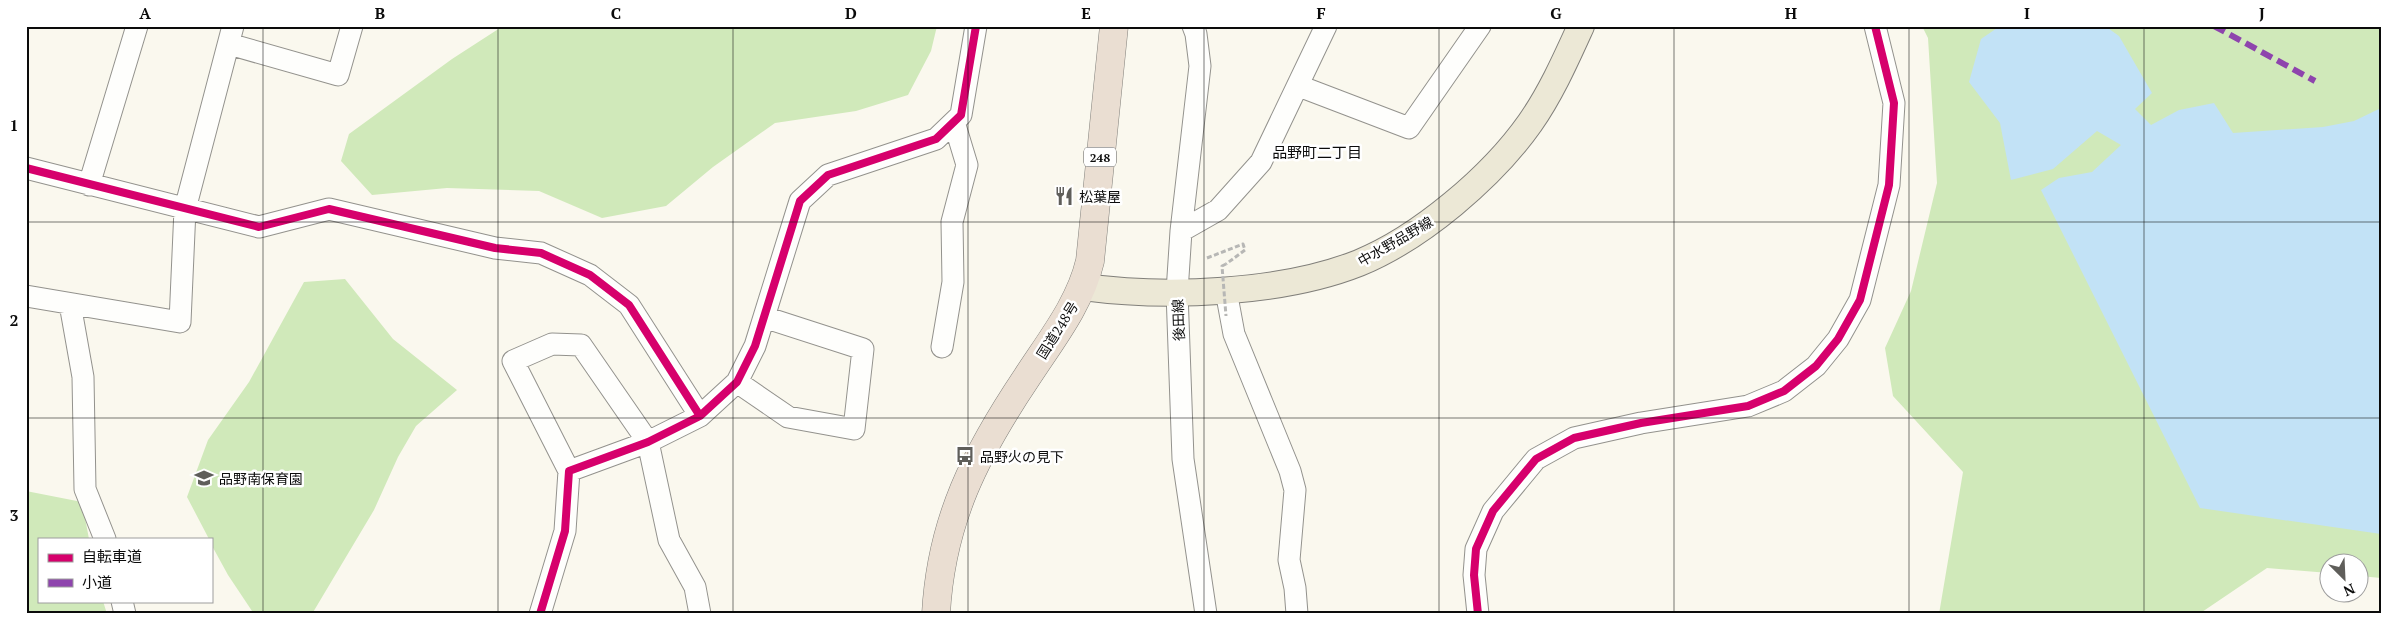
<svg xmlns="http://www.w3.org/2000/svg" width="2407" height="640" font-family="'PT Serif','Noto Sans JP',serif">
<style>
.forest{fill:#d0e9ba}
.water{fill:#c2e2f6}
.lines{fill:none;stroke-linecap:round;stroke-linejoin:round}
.minor-casing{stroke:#93928d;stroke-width:23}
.major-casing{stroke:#807f7a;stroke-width:28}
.highway-casing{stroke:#807f7a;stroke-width:29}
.path{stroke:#b7b7b5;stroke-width:3;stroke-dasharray:5 2.5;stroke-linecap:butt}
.minor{stroke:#fefefc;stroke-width:21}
.major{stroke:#ece8d6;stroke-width:26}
.highway{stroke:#eaded2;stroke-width:28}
.path-bridge{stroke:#b7b7b5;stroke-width:3;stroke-dasharray:5 2.5;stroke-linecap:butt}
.quiet{stroke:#8e44ad;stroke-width:6;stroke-dasharray:12 6;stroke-linecap:butt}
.cycleway-casing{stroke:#fff;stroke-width:11}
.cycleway{stroke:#d6006c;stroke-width:8}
.grid{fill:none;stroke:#0b0b0b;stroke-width:1;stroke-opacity:0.55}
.labels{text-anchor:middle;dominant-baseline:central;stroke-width:5;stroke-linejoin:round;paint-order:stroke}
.shield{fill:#fff;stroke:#545454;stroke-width:1}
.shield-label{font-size:12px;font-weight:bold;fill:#0b0b0b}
.poi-label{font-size:14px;fill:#0b0b0b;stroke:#fff;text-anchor:start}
.street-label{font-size:14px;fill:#0b0b0b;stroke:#fff}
.neighbourhood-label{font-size:15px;fill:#0b0b0b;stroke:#fff}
.neatline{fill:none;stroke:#0b0b0b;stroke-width:2}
.grid-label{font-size:16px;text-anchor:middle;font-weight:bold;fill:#0b0b0b}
</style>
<rect width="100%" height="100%" fill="#faf8ee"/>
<!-- forest -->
<path class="forest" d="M503,26H937L931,51L908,95L856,111L775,123L713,167L666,206L602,218L539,191L447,188L372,195L341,161L349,134L452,59Z
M1922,26H2381V578L2360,576V562H2330L2329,573L2267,568L2199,614H1939L1963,472L1893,396L1885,348L1911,291L1937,183L1928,38Z
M345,279L393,339L457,390L416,426L398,457L374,510L312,614H254L228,575L211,544V539H209L187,497L208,440L249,382L304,282Z
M26,491L82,502L89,539H39V601H103L107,614H26Z"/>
<!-- water -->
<path class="water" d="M2000,26H2105L2119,36L2152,93L2135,109L2151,125L2179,110L2214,103L2233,133L2323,127L2354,121L2381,108V534L2200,508L2041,190L2059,178L2092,172L2121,145L2097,131L2053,169L2011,180L2000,123L1969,82L1981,39Z"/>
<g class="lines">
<!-- minor casing -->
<g class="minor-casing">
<path id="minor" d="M1193,26L1196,34L1200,66L1181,231L1177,292L1183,459L1206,614
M229,44L338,75L352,26
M1299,86L1409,128L1480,26
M26,168L259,227L329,209L495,248L541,253L590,275L629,305L700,416
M89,185L137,26
M1181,231L1218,210L1261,162L1326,26
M1226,291L1234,334L1290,471L1295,490L1289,560L1295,588L1297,614
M26,296L180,322L185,209L233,26
M70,304L83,377L85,489L105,539
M942,347L953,282L952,222L967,165L954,122
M737,382L788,417L854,429L863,349L764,317
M569,471L513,361L552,344L581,345L648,442L669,540L695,587L700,614
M122,601L125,614
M540,614L565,531L569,471L648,442L700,416L737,382L755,346L800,201L828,175L936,139L961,115L976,26
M1478,614L1474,575L1476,549L1493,511L1536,459L1574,438L1641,423L1748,406L1784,391L1816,366L1838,339L1860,300L1889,185L1894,103L1875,26"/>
</g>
<!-- major casing -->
<g class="major-casing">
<path id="major" d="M1083,287C1166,298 1281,294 1359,263C1420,238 1492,177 1530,123C1551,93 1566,59 1581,26"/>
</g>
<!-- highway casing -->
<g class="highway-casing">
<path id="highway" d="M936,614C941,520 976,453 1027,377C1051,340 1080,304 1090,261L1114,26"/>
</g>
<!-- path -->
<path class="path" d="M1207,258L1243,244L1245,250L1226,264"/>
<!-- minor -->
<use href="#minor" class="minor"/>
<!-- major -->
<use href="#major" class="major"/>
<!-- highway -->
<use href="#highway" class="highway"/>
<!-- path-bridge -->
<path class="path-bridge" d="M1226,264L1222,266L1226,316"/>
<!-- quiet -->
<path class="quiet" d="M2214,26L2315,81"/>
<!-- cycleway casing -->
<g class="cycleway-casing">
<path id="cycleway" d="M26,168L259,227L329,209L495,248L541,253L590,275L629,305L700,416
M540,614L565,531L569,471L648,442L700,416L737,382L755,346L800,201L828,175L936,139L961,115L976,26
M1478,614L1474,575L1476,549L1493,511L1536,459L1574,438L1641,423L1748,406L1784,391L1816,366L1838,339L1860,300L1889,185L1894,103L1875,26"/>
</g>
<!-- cycleway -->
<use href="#cycleway" class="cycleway"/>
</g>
<!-- grid -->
<path class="grid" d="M263,26V614M498,26V614M733,26V614M968,26V614M1204,26V614M1439,26V614M1674,26V614M1909,26V614M2144,26V614M26,222H2381M26,418H2381"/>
<!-- icons -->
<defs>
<g id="restaurant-bare" transform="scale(1.5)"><path d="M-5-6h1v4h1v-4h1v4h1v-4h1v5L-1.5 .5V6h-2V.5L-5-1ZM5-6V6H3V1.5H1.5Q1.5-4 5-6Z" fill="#5f5e5a" stroke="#fff" stroke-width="2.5" paint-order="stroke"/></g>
<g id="bus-bare" transform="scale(1.5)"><path d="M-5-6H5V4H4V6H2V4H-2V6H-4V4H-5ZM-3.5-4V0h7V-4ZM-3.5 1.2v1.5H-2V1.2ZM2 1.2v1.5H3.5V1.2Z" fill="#5f5e5a" stroke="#fff" stroke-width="2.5" paint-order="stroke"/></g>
<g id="school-bare" transform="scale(1.5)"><path d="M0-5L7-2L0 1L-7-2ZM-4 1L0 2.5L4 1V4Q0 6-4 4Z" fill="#5f5e5a" stroke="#fff" stroke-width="2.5" paint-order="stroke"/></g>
</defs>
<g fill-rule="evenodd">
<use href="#restaurant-bare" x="1064" y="196"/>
<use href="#bus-bare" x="965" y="456"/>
<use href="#school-bare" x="204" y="478"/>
</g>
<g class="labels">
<!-- shield labels -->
<rect class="shield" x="1084" y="147.5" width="32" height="19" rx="4"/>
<g class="shield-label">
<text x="1100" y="157">248</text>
</g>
<!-- poi labels -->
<g class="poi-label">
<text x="1079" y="196">松葉屋</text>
<text x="980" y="456">品野火の見下</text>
<text x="219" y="478">品野南保育園</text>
</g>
<!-- street labels -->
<g class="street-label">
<text transform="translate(1395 241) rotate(-30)">中水野品野線</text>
<text transform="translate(1178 320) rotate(-92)">後田線</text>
<text transform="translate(1057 330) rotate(-58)">国道248号</text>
</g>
<!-- neighbourhood labels -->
<g class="neighbourhood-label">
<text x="1317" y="152">品野町二丁目</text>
</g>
</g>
<!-- border -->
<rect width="2407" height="640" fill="none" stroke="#ffffff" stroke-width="55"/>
<!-- legend -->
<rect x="38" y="538" width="175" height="65" fill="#ffffff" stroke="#9d9d9d"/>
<rect x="48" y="554" width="25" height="8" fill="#d6006c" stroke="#9d9d9d"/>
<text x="82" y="562" font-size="15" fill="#0b0b0b">自転車道</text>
<rect x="48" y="579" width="25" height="8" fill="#8e44ad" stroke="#9d9d9d"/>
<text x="82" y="588" font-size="15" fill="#0b0b0b">小道</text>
<!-- north arrow -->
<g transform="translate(2344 578) rotate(156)"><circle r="24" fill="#ffffff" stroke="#9d9d9d"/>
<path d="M0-4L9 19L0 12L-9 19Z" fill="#5f5e5a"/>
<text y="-8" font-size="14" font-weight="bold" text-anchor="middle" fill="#0b0b0b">N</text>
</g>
<rect x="28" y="28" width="2352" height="584" class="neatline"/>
<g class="grid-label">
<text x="145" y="19">A</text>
<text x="380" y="19">B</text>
<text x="616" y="19">C</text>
<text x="851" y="19">D</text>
<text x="1086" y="19">E</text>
<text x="1321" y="19">F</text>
<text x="1556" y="19">G</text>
<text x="1791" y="19">H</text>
<text x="2027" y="19">I</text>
<text x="2262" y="19">J</text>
<text x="14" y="131">1</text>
<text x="14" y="326">2</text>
<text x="14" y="521">3</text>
</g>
</svg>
